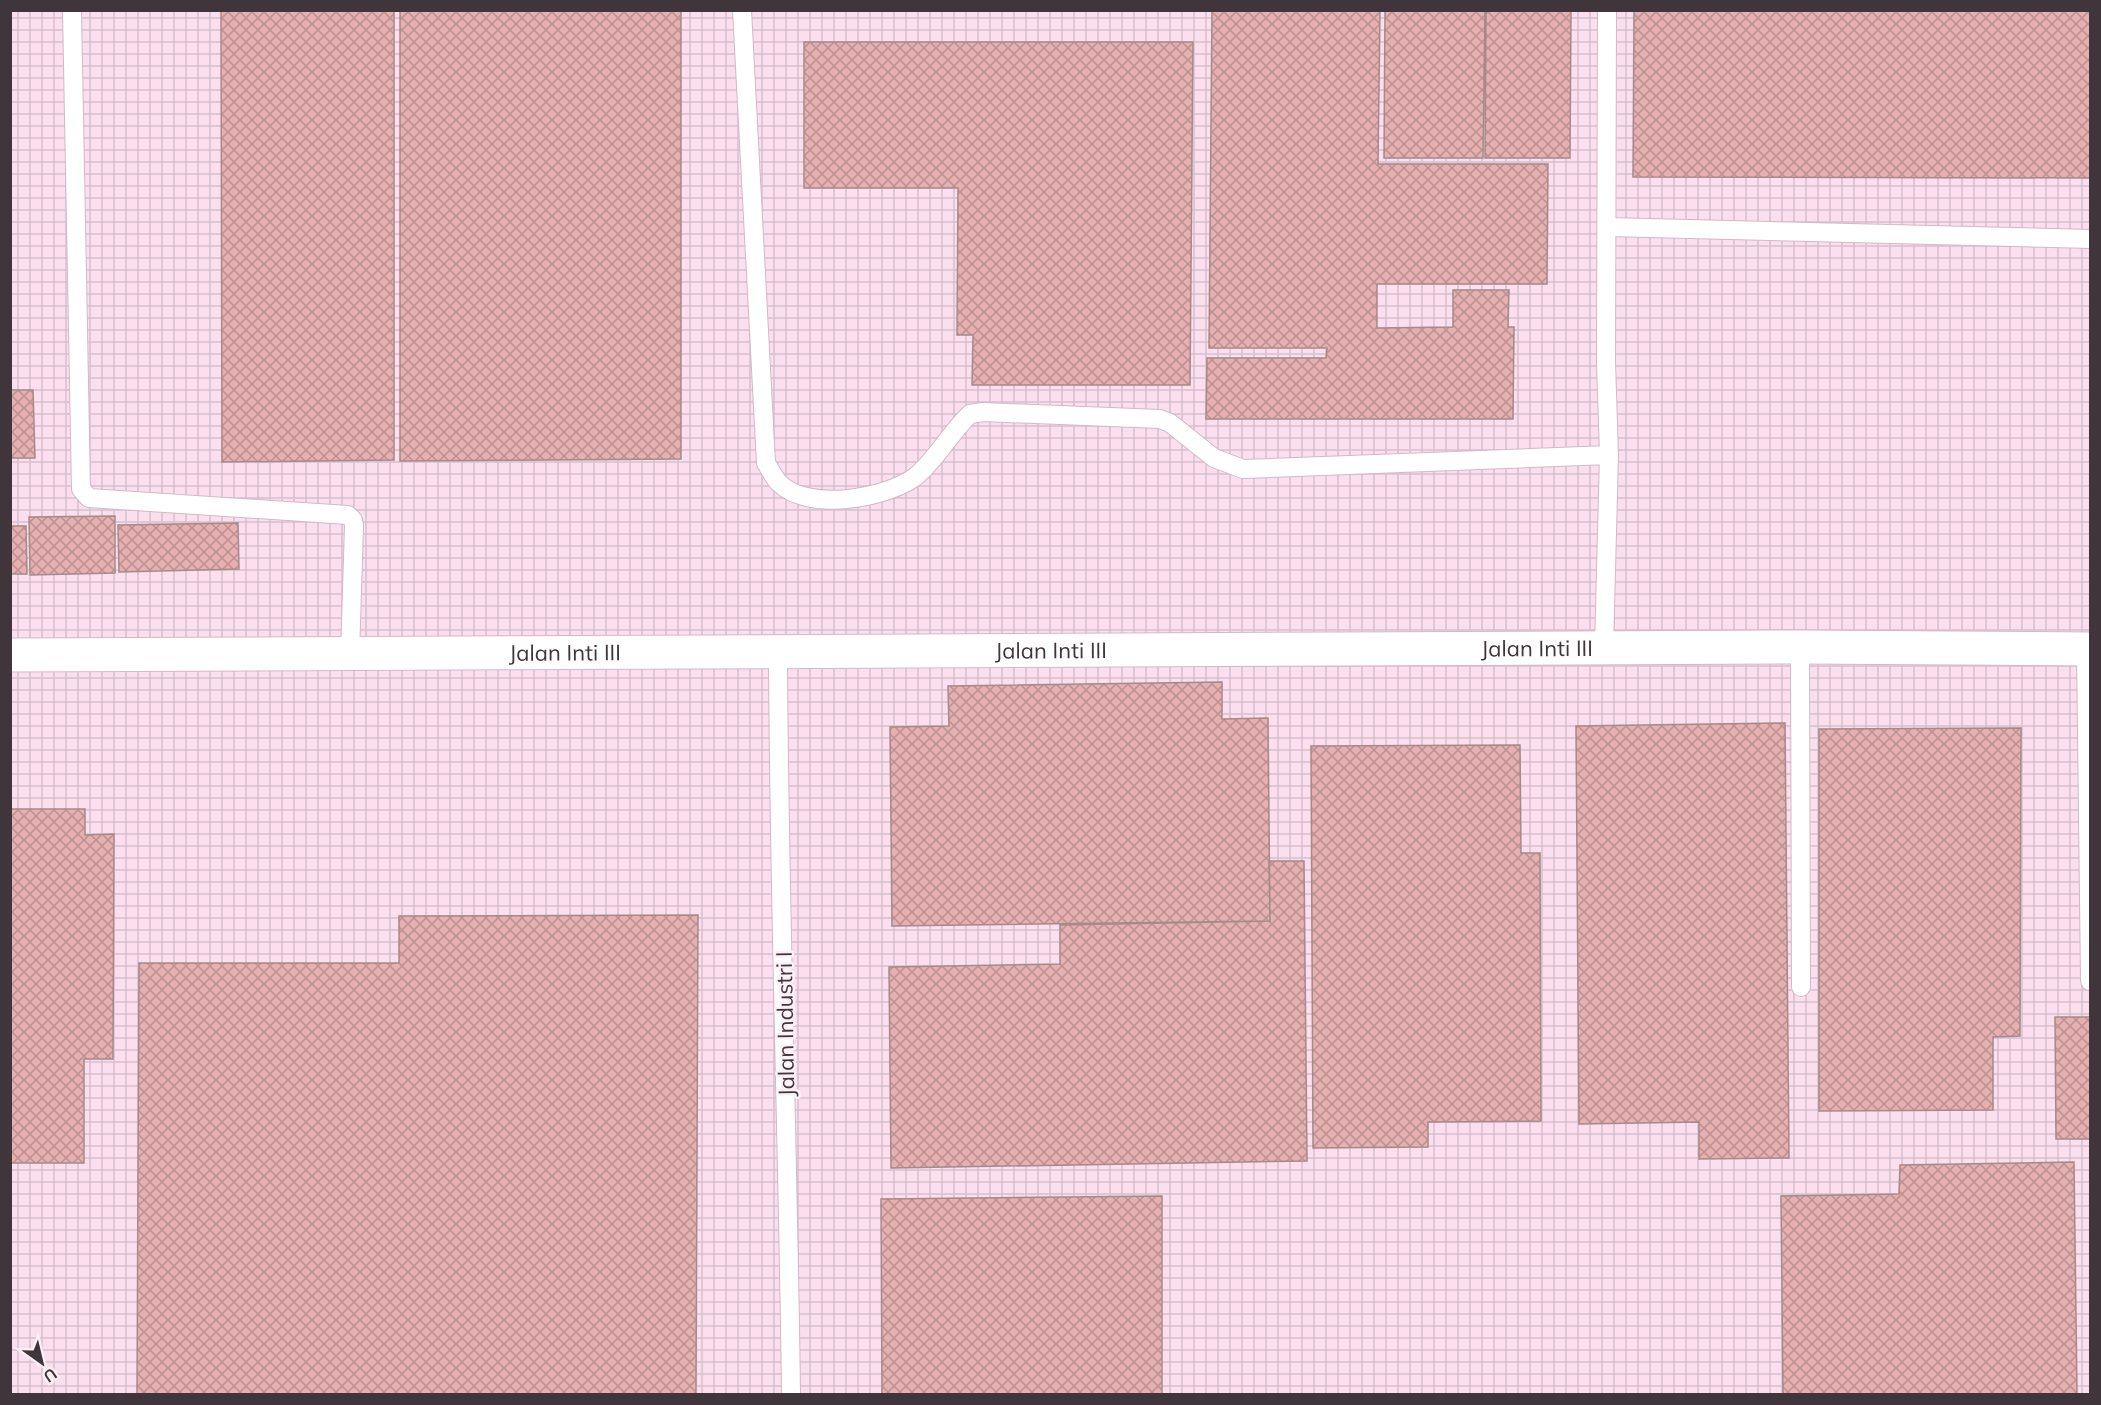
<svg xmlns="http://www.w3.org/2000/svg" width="2101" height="1405" font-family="Mulish,sans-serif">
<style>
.industrial{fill:url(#industrial-grid)}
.building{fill:url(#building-cross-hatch);stroke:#a68989;stroke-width:1.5}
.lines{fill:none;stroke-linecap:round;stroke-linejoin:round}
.lane-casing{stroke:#d3b9c7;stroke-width:20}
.street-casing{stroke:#d3b9c7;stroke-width:35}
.lane{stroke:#fff;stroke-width:18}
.street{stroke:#fff;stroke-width:33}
.labels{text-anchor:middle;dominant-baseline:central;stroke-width:5;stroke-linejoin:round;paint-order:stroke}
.street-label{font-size:22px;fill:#3f353a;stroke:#fcf1f6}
</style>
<defs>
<pattern id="industrial-grid" width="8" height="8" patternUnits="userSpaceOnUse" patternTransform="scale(1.5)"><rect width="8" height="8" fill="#fbdfee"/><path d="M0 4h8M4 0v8" fill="none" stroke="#d8c0cd"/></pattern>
<pattern id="building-cross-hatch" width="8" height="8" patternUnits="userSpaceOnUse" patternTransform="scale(1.5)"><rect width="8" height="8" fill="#e6b0b0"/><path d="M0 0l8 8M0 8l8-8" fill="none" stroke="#bc9090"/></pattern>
</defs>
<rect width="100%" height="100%" fill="#fcf1f6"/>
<!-- industrial -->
<path class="industrial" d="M11,11H2090V1394H11Z"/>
<!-- building -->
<path class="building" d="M221,10H394V460L222,462Z
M400,10H681V459L400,461Z
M1212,10H1380L1378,164H1548L1547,284H1377V328L1453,327V290H1509L1508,327H1514L1513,419H1206L1207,358H1326L1327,348H1209Z
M1385,10H1485L1483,158H1384Z
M1486,10H1571L1570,158H1485Z
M1634,10H2090V178L1633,177Z
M804,42H1193L1190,385H972L973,335H957L958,188H804Z
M10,390H33L35,458H10Z
M115,516V573L30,575L29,517Z
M238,523L239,569L119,572L118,525Z
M10,526H26L27,574H10Z
M1222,682V719L1268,718L1270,921L892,926L890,727L949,726L948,686Z
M1785,723L1789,1158L1699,1159V1122L1579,1124L1576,726Z
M2021,728L2020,1036L1993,1037V1110L1819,1111V729Z
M1520,745L1521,853H1540L1541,1121L1428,1122V1147L1313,1148L1311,746Z
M10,809H85V835L114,834L113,1059H84V1163H10Z
M1269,861H1304L1307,1161L891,1168L889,967L1060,964V925L1270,921Z
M698,915L696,1394H137L139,963H399V916Z
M2055,1017H2090V1139H2056Z
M2074,1162L2077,1394H1783L1781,1196L1899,1194L1900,1165Z
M1162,1196V1394H882L881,1199Z"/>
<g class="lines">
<!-- lane casing -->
<g class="lane-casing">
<path id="lane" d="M72,10L81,489L89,498L348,515L353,520L354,526L350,655
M742,10L766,463C770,469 774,478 779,483C808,512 884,499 915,477C936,460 950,433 970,414L983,412L1160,419L1170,423L1214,458L1243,469L1609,455
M1608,227L2090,239
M1800,647L1801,987
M1604,648L1609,455L1606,362L1607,10
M2086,649L2090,981
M778,653C779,900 788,1147 791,1394"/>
</g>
<!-- street casing -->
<g class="street-casing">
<g id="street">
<path id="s1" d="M10,655L1800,647L2090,649"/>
</g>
</g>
<!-- lane -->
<use href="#lane" class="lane"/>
<!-- street -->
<use href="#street" class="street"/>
</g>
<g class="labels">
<!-- street labels -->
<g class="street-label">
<text stroke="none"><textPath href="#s1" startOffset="1527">Jalan Inti III</textPath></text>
<text stroke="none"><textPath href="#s1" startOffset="1041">Jalan Inti III</textPath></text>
<text stroke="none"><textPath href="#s1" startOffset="555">Jalan Inti III</textPath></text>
<text transform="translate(785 1024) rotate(-91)">Jalan Industri I</text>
</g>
</g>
<!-- border -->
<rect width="2101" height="1405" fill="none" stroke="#3f353a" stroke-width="24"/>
<!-- north arrow -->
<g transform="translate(42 1363) rotate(146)" stroke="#fcf1f6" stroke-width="4.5" paint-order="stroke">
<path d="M0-4.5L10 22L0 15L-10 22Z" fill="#3f353a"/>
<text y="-9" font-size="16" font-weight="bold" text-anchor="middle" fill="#3f353a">U</text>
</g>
</svg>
